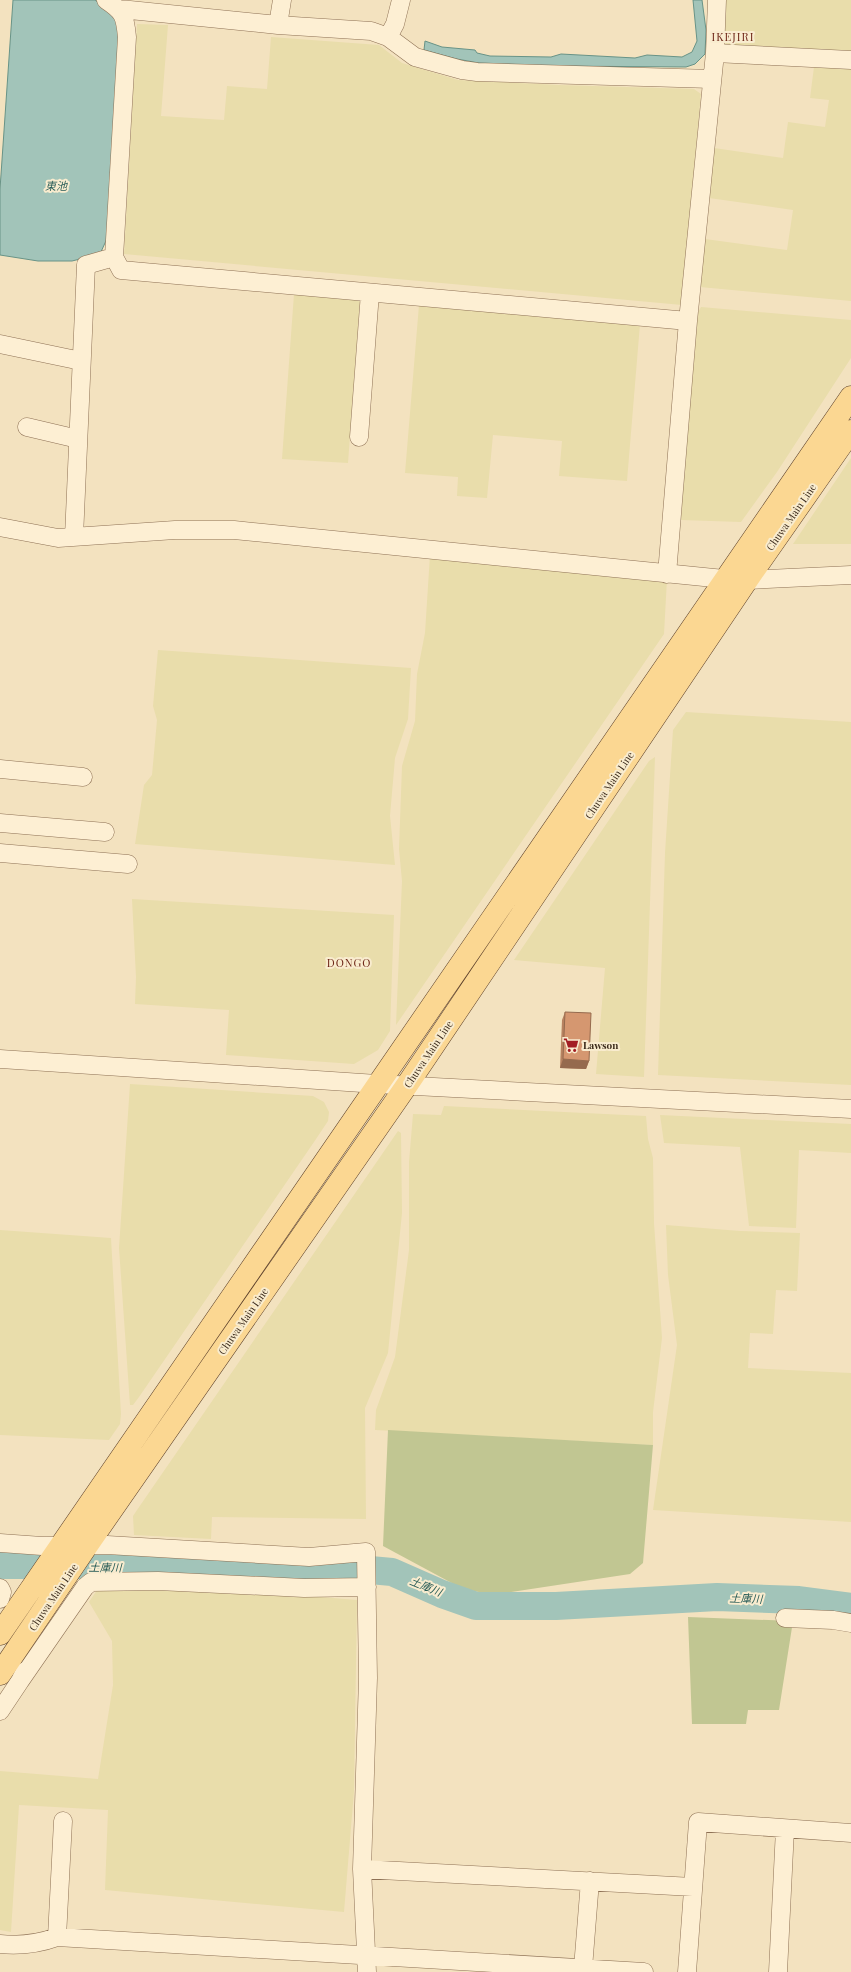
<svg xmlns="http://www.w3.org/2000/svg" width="851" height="1972" font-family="'Playfair Display','Noto Sans JP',serif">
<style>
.farmland{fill:#e9ddab}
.cemetery{fill:#c1c692}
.water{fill:#a2c4b9;stroke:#689387}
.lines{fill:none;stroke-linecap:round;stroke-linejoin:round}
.river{stroke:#a2c4b9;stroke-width:28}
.minor-casing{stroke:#8e7155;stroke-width:19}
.major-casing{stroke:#5b3f2a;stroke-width:23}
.minor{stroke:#fdefd3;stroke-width:18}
.major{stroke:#fbd792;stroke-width:22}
.wall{fill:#b78260}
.shaded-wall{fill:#956a4e}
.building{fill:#d59770;stroke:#956a4e}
.labels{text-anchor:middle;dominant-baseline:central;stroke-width:4;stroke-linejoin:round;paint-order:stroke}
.street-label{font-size:10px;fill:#3b2a1b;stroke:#f9eccf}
.poi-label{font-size:10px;font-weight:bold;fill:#3b2a1b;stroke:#f9eccf;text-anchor:start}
.neighbourhood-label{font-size:11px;letter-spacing:1px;fill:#6d2516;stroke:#f9eccf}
.water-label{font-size:11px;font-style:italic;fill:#295d58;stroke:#f9eccf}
</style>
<rect width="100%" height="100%" fill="#f3e2bf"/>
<!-- farmland -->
<path class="farmland" d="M724,0H851V51L722,45Z
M137,24L168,25L161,116L224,120L227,86L267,89L271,37L379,45L402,63L458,80L559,85L694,89L701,94L682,305L124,254Z
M814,67L851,69V301L700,287L705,239L787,250L793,210L709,198L714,148L783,158L788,122L825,127L829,100L810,98Z
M294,294L360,300L348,463L282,459Z
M419,305L640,324L627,481L559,476L562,441L493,435L487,498L457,496L458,477L405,473Z
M701,307L851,320V358L777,472L741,522L681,520L695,318Z
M851,458V544H793Z
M430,555L667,579L664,634L396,1025L402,881L399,849L402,766L415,721L417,674L425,633Z
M158,650L411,668L408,719L395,758L390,816L395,865L135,844L144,785L152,775L157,720L153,706Z
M686,712L851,722V1085L658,1075L665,853L673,730Z
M655,757L644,1077L596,1074L605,968L514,960L649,761Z
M132,899L394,915L390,1031L378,1050L354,1064L226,1055L229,1010L135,1004L136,977Z
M130,1084L313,1096L324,1102L329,1112L328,1121L314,1142L139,1397L133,1405H130L119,1248Z
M444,1106L646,1116L648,1139L653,1158L654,1223L662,1338L653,1412V1445L375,1430L376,1410L395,1357L409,1250V1162L413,1114L441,1115Z
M660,1115L851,1124V1153L799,1150L796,1228L749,1226L740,1147L664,1143Z
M398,1131L401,1133L402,1213L388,1353L365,1408L366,1519L212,1517L211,1539L134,1535L133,1516L137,1510Z
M666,1225L740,1231L800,1233L797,1291L776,1290L773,1334L750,1333L748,1368L851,1373V1522L653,1510L677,1345L668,1275Z
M0,1230L111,1238L121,1414L120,1424L109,1440L0,1435Z
M99,1587L249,1591L357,1600L354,1791L344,1912L105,1890L108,1810L19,1805L11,1932L0,1930V1771L98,1779L113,1685L112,1641L89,1602Z"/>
<!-- cemetery -->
<path class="cemetery" d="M388,1430L653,1445L643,1563L630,1574L492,1595L461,1588L383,1546Z
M688,1617L793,1621L779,1710H748L746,1724H692Z"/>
<!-- water -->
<path class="water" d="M13,0H95L113,13L120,29L110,232L100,254L72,261H38L0,255V189Z
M693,0H702L706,30L705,54L695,64L686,67L551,66L479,63L457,59L424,50L425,41L442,47L475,50L477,53L490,56L551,57L561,54L635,58L647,55L682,57L692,52L697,41Z"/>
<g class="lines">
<!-- river -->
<path class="river" d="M0,1565H126L238,1569H359L392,1572L442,1594L476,1606H556L717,1597L799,1600L851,1607"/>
<!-- minor casing -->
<g class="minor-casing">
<path id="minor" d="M106,0C124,12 125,16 127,37L114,257L121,270L688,321
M120,9L278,25L371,31L388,37L415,57L462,70L477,72L712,79
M278,25L282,0
M388,37L395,24L401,0
M715,53L851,60
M0,344L81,361
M27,427L78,439
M359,437L370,293
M0,527L58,538L175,530H234L724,579L747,580L851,575
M74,537L86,265L114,257
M667,574L688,321L715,53L717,0
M0,769L83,777
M0,823L105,832
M0,853L128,864
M0,1059L377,1084L851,1109
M0,1543L42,1546L107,1545L309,1557L366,1552L368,1678L362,1869L367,1972
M0,1588L2,1592L0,1599
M785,1618L833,1620L851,1623
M20,1681L85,1587L91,1582L158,1581L304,1588L367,1587
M0,1711L20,1681L25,1671
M362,1869L693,1887
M57,1937L63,1821
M0,1944C21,1946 38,1944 57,1937L644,1972
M583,1968L590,1881
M687,1972L698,1822L851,1833
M778,1972L785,1829"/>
</g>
<!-- major casing -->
<g class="major-casing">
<path id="major" d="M0,1634L851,397
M0,1674L88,1544L407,1085L747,580L851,431"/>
</g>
<!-- minor -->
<use href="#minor" class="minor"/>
<!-- major -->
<use href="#major" class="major"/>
</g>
<!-- wall -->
<path class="wall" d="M565,1012L589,1061L586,1069L560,1068L562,1020Z"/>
<!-- shaded-wall -->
<path class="shaded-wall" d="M563,1059L589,1061L586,1069L560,1068Z"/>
<!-- building -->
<path class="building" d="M565,1012L591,1013L589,1061L563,1059Z"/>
<!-- icons -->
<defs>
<g id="supermarket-bare" transform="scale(1.2)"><path d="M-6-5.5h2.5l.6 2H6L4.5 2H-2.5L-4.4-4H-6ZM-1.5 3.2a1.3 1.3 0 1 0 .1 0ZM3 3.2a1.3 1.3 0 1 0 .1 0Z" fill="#a31e23" stroke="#f9eccf" stroke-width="2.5" paint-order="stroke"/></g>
</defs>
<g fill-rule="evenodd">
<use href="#supermarket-bare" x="571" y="1045"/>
</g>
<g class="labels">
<!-- street labels -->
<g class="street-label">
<text transform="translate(791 517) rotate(-55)">Chuwa Main Line</text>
<text transform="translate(609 785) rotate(-56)">Chuwa Main Line</text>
<text transform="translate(428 1054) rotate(-56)">Chuwa Main Line</text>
<text transform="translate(243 1321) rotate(-55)">Chuwa Main Line</text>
<text transform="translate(53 1597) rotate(-56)">Chuwa Main Line</text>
</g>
<!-- poi labels -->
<g class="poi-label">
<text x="583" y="1045">Lawson</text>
</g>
<!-- neighbourhood labels -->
<g class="neighbourhood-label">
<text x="733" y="36">IKEJIRI</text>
<text x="349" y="962">DONGO</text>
</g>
<!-- water labels -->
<g class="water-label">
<text x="56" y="185">東池</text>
<text transform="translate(105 1567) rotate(1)">土庫川</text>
<text transform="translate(426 1586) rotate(22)">土庫川</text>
<text transform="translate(746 1598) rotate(2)">土庫川</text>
</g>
</g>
</svg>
